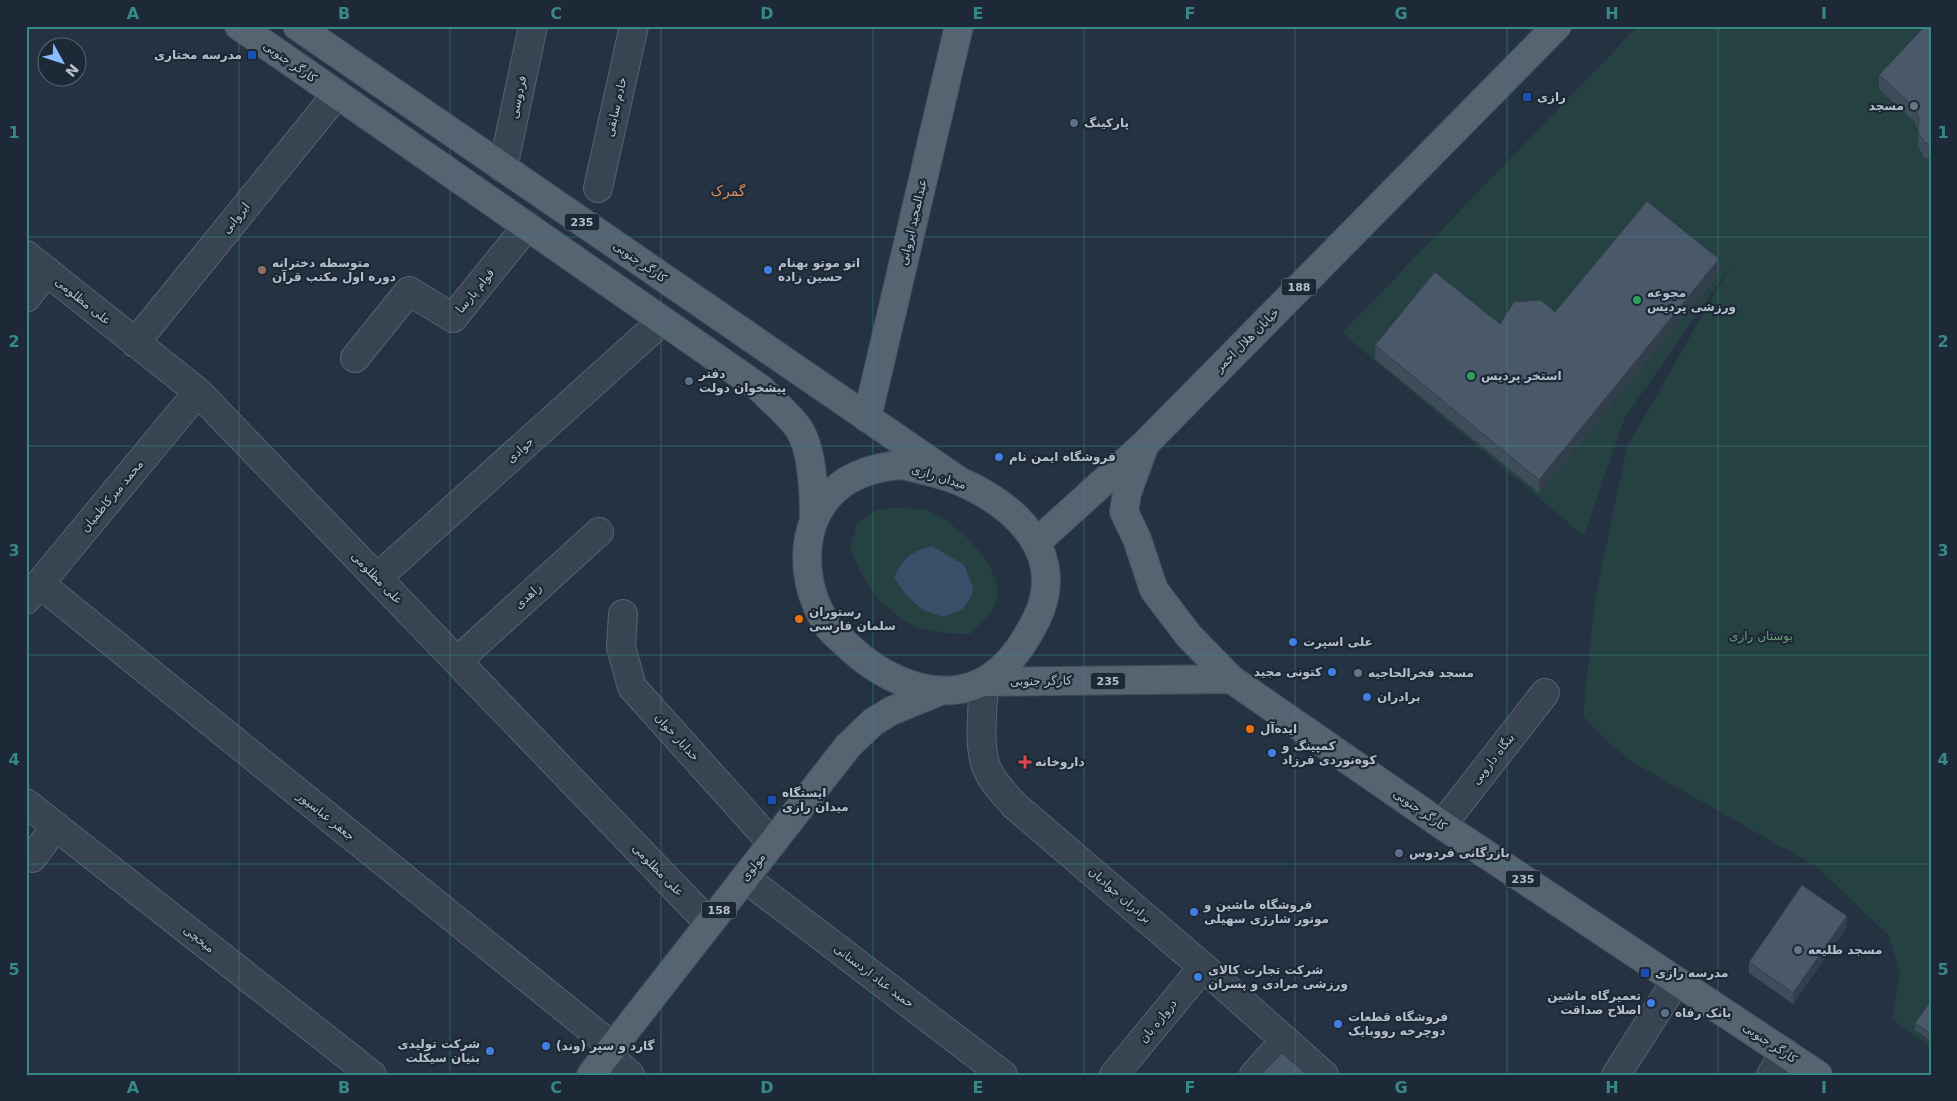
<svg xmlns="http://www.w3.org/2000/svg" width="1957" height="1101" font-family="'DejaVu Sans',Vazirmatn,sans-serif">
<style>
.green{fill:#264142}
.water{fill:#374f69}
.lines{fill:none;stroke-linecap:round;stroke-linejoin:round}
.minor-casing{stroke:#56626e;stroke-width:30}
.major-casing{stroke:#414d5a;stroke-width:30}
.minor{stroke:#384451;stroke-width:28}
.major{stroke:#566371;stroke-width:28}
.wall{fill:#3f4d5b}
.shaded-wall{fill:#333e4a}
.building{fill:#49596a;stroke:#333e4a}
.grid{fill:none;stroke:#388885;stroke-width:1;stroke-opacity:0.55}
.transit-dot{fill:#1a4fb4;stroke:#1d2936;stroke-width:2}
.worship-dot{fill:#6b7280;stroke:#1d2936;stroke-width:2}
.service-dot{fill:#5c6f8a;stroke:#1d2936;stroke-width:2}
.education-dot{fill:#8d6e63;stroke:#1d2936;stroke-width:2}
.shop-dot{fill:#3f7fe0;stroke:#1d2936;stroke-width:2}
.leisure-dot{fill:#2e9e5b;stroke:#1d2936;stroke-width:2}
.food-dot{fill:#e8710a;stroke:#1d2936;stroke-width:2}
.health-dot{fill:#e0444e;stroke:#1d2936;stroke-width:2}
.labels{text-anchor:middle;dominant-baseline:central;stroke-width:4.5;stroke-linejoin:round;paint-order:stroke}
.shield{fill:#1d2936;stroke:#87929e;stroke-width:1}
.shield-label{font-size:11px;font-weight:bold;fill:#b4bfcb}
.poi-label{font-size:12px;font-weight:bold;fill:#b4bfcb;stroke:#1d2936;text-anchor:start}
.street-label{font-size:12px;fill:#b4bfcb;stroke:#1d2936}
.park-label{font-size:12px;fill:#6a9e73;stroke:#1d2936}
.neighbourhood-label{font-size:14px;fill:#dc8d5f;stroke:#1d2936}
.neatline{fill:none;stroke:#388885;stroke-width:2}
.grid-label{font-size:16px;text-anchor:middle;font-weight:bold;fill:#388885}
</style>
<rect width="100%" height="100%" fill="#243241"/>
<!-- green -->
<path class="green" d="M1638,26H1931V1048L1892,1019L1900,974L1889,936L1817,867L1634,763L1611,745L1583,716L1595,598L1627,447L1730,267L1624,419L1584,536L1342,333Z
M899,508C907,509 918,508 926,510C955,521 998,561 998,594C997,609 980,625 970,634H954L918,628L901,619L878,599L861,573L850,549L857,524L877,509Z"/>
<!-- water -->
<path class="water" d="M932,546L964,565L973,587L972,595L963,609L943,617L923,610L907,596L894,578C904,557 910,552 932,546Z"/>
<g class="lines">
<!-- minor casing -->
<g class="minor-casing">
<path id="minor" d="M503,168L533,26
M598,188L634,26
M26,255L198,392L709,923
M26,298L47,271
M135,343L337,94
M355,358L409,291L453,318L527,226
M377,578L662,321
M40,584L613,1047
M26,600L198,392
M623,614L621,647L632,687L772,843
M457,661L599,532
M984,682C983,708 977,748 988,771C994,784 1005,794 1014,805L1203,967L1324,1075
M26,803L372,1075
M1442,825L1545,693
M32,858L56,826
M745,878L1003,1075
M607,1054L630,1075
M1114,1075L1203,967
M1254,1075L1285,1040
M1616,1075L1676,981
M1771,1075L1785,1053"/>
</g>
<!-- major casing -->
<g class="major-casing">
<path id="major" d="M239,26L761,389C772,401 790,415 799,429C813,451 814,494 814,520
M297,26L958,480
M867,418L959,26
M1145,444L1127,493L1124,512L1137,539L1154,590L1189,636L1231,679L1442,825L1818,1075
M901,465C920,469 941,473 959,481C1015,505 1069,554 1036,620C1027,638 1017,655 1001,669C953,712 887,684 846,644C840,638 833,633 828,626C801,586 797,525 835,490C853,473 877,467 901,465Z
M1037,542L1145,444L1557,26
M984,682L1231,679
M591,1075L848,746L873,722L891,711L940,691"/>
</g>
<!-- minor -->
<use href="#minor" class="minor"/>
<!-- major -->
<use href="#major" class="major"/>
</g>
<!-- wall -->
<path class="wall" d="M1931,26V158H1925L1918,146V130L1915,122L1879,89V75Z
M1719,273L1539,493L1375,359V345L1500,324L1555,312Z
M1847,927L1793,1004L1749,973V962Z
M1931,1001V1041L1915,1030V1023Z"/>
<!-- shaded-wall -->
<path class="shaded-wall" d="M1719,259V273L1539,493V480Z
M1847,916V927L1793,1004V993Z"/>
<!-- building -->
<path class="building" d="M1925,26H1931V144L1925,143L1918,132L1919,118L1915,108L1879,75Z
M1647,201L1719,259L1539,480L1375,345L1435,272L1500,324L1514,302L1541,300L1555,312Z
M1802,885L1847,916L1793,993L1749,962Z
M1931,1001V1034L1915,1023Z
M1282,1053L1307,1075H1260Z"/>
<!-- grid -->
<path class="grid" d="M239,26V1075M450,26V1075M661,26V1075M873,26V1075M1084,26V1075M1295,26V1075M1507,26V1075M1718,26V1075M26,237H1931M26,446H1931M26,655H1931M26,864H1931"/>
<!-- markers -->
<g class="transit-dot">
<rect x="247" y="50" width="10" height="10" rx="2.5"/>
<rect x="1522" y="92" width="10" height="10" rx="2.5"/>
<rect x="767" y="795" width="10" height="10" rx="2.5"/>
<rect x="1640" y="968" width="10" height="10" rx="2.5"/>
</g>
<g class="worship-dot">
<circle cx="1914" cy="106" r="5"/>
<circle cx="1358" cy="673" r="5"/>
<circle cx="1798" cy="950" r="5"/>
</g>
<g class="service-dot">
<circle cx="1074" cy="123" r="5"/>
<circle cx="689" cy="381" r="5"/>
<circle cx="1399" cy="853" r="5"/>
<circle cx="1665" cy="1013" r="5"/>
</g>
<circle class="education-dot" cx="262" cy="270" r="5"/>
<g class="shop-dot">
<circle cx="768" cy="270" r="5"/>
<circle cx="999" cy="457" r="5"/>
<circle cx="1293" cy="642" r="5"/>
<circle cx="1332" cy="672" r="5"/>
<circle cx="1367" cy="697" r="5"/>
<circle cx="1272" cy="753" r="5"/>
<circle cx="1194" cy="912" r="5"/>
<circle cx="1198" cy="977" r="5"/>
<circle cx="1651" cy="1003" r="5"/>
<circle cx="1338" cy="1024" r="5"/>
<circle cx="546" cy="1046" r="5"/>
<circle cx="490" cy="1051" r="5"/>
</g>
<g class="leisure-dot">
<circle cx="1637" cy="300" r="5"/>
<circle cx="1471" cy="376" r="5"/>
</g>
<g class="food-dot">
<circle cx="799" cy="619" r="5"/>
<circle cx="1250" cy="729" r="5"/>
</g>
<path class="health-dot" d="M1022.5 754.5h5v5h5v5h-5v5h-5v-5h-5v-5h5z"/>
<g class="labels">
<!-- shield labels -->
<g class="shield">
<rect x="564.5" y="213.5" width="35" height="17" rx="4"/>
<rect x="1281.5" y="278.5" width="35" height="17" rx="4"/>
<rect x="1090.5" y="672.5" width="35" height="17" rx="4"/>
<rect x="1505.5" y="870.5" width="35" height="17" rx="4"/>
<rect x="701.5" y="901.5" width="35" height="17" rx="4"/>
</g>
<g class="shield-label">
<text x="582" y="222">235</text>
<text x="1299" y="287">188</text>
<text x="1108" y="681">235</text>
<text x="1523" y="879">235</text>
<text x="719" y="910">158</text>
</g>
<!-- poi labels -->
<g class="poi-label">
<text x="242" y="55" text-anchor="end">مدرسه مختاری</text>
<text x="1537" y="97">رازی</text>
<text x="1904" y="106" text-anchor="end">مسجد</text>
<text x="1084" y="123">پارکینگ</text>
<text x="272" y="263">متوسطه دخترانه<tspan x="272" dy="14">دوره اول مکتب قرآن</tspan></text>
<text x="778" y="263">اتو موتو بهنام<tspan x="778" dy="14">حسین زاده</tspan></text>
<text x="1647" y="293">مجوعه<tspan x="1647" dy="14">ورزشی پردیس</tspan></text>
<text x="699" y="374">دفتر<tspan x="699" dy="14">پیشخوان دولت</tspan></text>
<text x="1481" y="376">استخر پردیس</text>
<text x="1009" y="457">فروشگاه ایمن نام</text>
<text x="809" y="612">رستوران<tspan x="809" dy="14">سلمان فارسی</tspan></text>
<text x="1303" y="642">علی اسپرت</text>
<text x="1322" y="672" text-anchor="end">کتونی مجید</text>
<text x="1368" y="673">مسجد فخرالحاجیه</text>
<text x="1377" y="697">برادران</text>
<text x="1260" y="729">ایده‌آل</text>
<text x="1282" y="746">کمپینگ و<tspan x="1282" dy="14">کوه‌نوردی فرزاد</tspan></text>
<text x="1035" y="762">داروخانه</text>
<text x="782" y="793">ایستگاه<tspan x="782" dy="14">میدان رازی</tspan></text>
<text x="1409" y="853">بازرگانی فردوس</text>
<text x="1204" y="905">فروشگاه ماشين و<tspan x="1204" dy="14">موتور شارژی سهيلی</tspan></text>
<text x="1808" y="950">مسجد طلیعه</text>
<text x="1208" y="970">شرکت تجارت کالای<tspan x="1208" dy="14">ورزشی مرادی و پسران</tspan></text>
<text x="1655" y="973">مدرسه رازی</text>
<text x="1641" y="996" text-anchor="end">تعمیرگاه ماشین<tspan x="1641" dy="14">اصلاح صداقت</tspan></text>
<text x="1675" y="1013">بانک رفاه</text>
<text x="1348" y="1017">فروشگاه قطعات<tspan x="1348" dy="14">دوچرخه رووبایک</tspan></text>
<text x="480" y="1044" text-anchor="end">شرکت تولیدی<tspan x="480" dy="14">بنیان سیکلت</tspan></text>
<text x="556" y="1046">گارد و سپر (وند)</text>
</g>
<!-- street labels -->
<g class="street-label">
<text transform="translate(290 62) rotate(35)">کارگر جنوبی</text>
<text transform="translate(518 97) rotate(-78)">فردوسی</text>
<text transform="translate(616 107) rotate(-77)">خادم سابقی</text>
<text transform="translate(236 218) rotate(-51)">ایروانی</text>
<text transform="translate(913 222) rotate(-77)">عبدالمجید ایروانی</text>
<text transform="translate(640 262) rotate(35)">کارگر جنوبی</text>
<text transform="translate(475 291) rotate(-51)">قوام پارسا</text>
<text transform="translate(83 301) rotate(39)">علی مظلومی</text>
<text transform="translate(1247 340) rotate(-45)">خیابان هلال احمر</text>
<text transform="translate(520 450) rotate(-42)">جوادی</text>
<text transform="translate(939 477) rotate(17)">میدان رازی</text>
<text transform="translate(112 496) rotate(-50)">محمد میرکاظمیان</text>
<text transform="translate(377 578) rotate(46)">علی مظلومی</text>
<text transform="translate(528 596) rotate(-42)">زاهدی</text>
<text transform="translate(1041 681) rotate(-1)">کارگر جنوبی</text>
<text transform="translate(677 737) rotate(48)">خدایار خوان</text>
<text transform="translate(1493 759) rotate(-52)">بنگاه داروبی</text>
<text transform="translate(1420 810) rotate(35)">کارگر جنوبی</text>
<text transform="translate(326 816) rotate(39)">جعفر عباسپور</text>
<text transform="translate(753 867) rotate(-52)">مولوی</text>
<text transform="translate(658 870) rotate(46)">علی مظلومی</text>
<text transform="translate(1120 895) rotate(41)">برادران جوادیان</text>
<text transform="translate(199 939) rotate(38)">میخچی</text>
<text transform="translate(874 976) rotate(37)">حمید عباد اردستانی</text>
<text transform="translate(1158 1021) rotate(-51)">دروازه بان</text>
<text transform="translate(1770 1043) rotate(34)">کارگر جنوبی</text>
</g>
<!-- park labels -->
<g class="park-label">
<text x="1761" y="636">بوستان رازی</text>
</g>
<!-- neighbourhood labels -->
<g class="neighbourhood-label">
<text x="728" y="191">گمرک</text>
</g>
</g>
<!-- border -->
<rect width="1957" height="1101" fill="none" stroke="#1d2936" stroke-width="55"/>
<!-- north arrow -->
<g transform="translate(62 62) rotate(130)"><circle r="24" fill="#1d2936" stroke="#596572"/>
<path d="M0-4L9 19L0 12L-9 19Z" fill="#87bcfe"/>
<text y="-8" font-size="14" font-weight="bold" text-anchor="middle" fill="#b4bfcb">N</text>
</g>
<rect x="28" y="28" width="1902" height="1046" class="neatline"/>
<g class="grid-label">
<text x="133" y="19">A</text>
<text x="344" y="19">B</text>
<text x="556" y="19">C</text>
<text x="767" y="19">D</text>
<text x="978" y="19">E</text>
<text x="1190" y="19">F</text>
<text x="1401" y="19">G</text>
<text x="1612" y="19">H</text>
<text x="1824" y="19">I</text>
<text x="14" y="138">1</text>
<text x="1943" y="138">1</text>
<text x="14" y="347">2</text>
<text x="1943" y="347">2</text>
<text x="14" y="556">3</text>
<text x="1943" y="556">3</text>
<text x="14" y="765">4</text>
<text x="1943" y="765">4</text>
<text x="14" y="975">5</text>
<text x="1943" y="975">5</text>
<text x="133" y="1093">A</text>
<text x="344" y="1093">B</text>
<text x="556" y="1093">C</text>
<text x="767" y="1093">D</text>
<text x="978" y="1093">E</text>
<text x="1190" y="1093">F</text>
<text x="1401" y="1093">G</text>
<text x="1612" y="1093">H</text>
<text x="1824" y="1093">I</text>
</g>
</svg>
